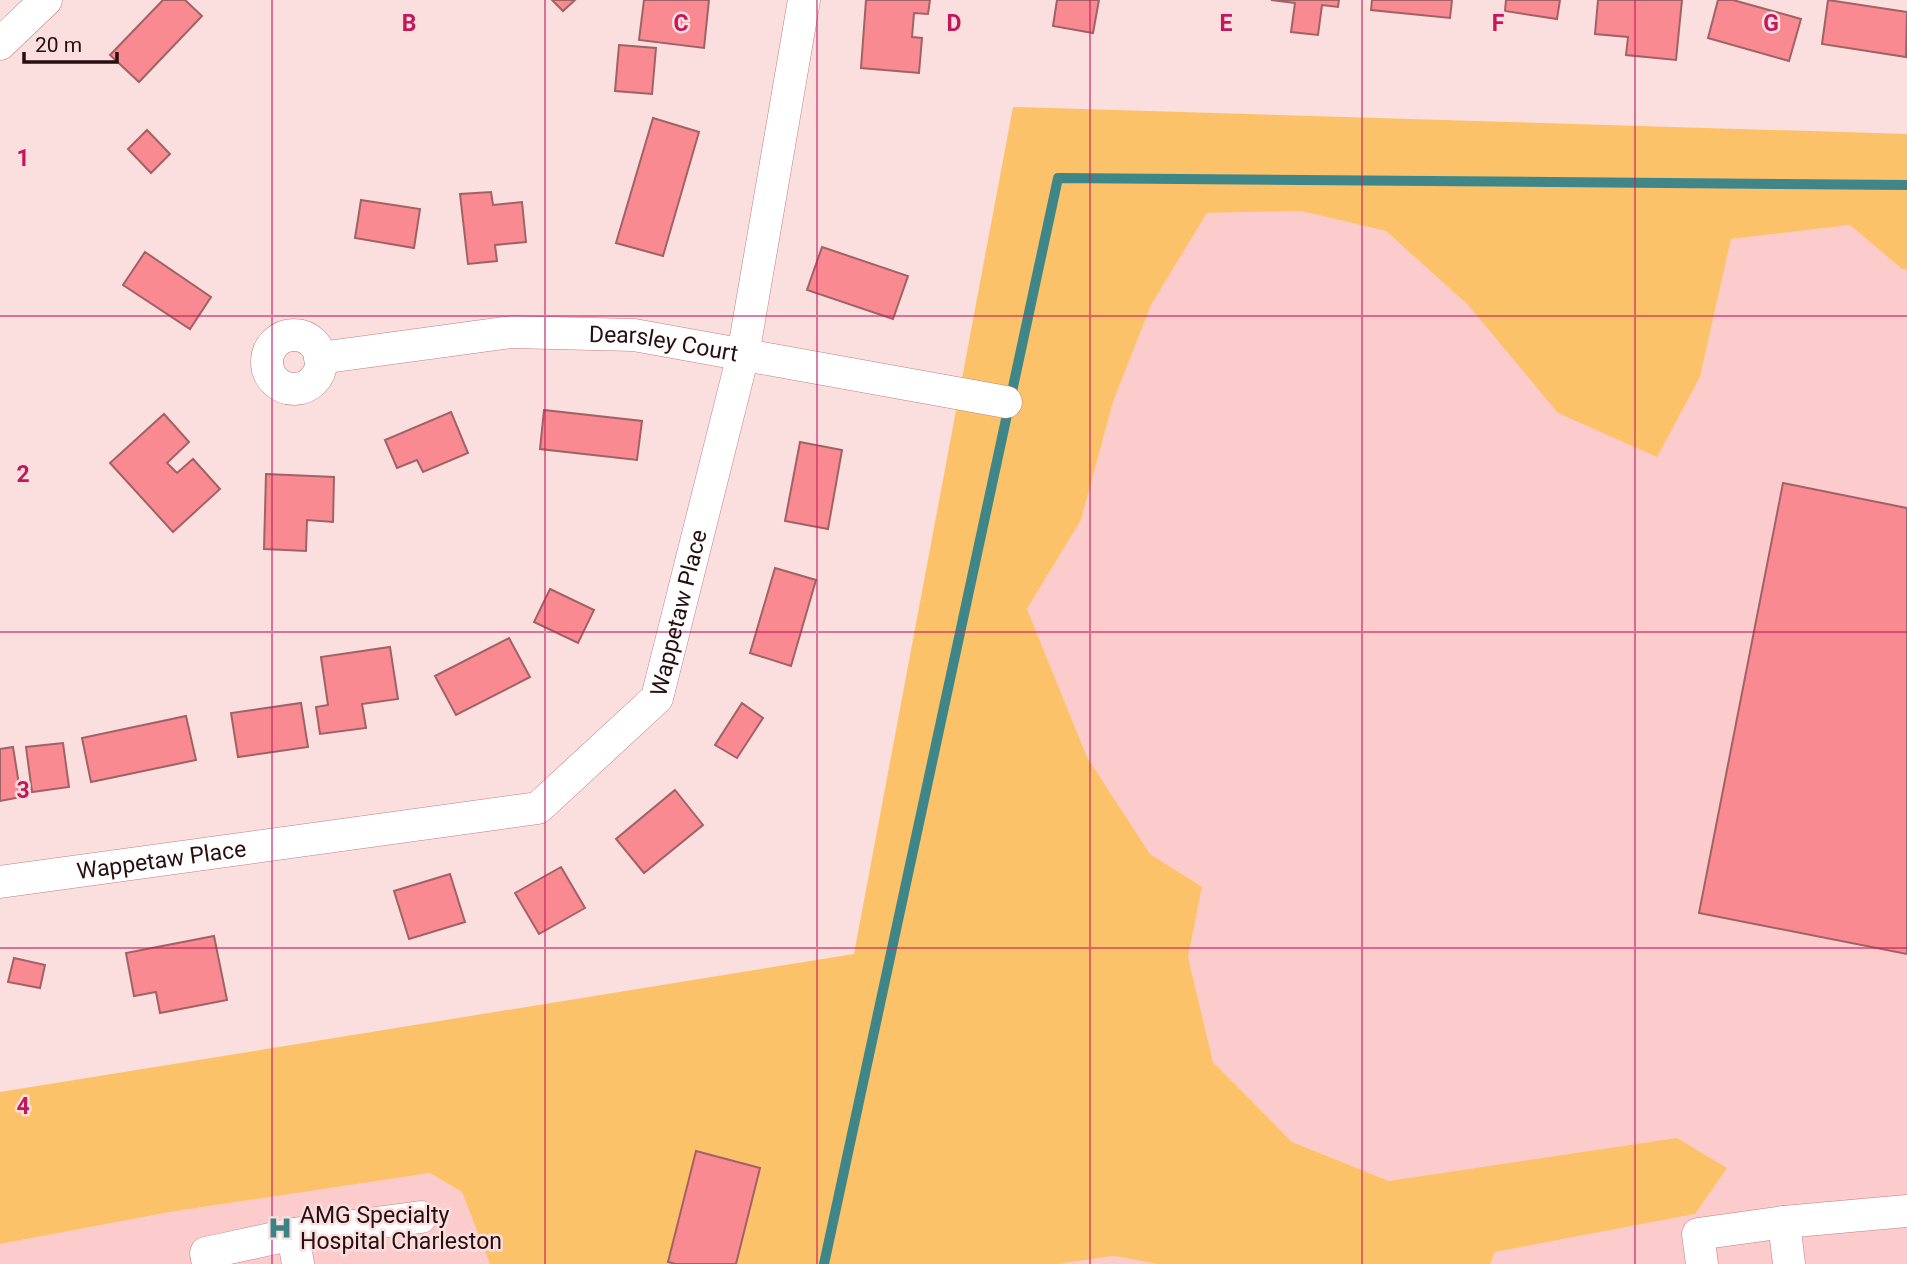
<svg xmlns="http://www.w3.org/2000/svg" width="1907" height="1264" font-family="Roboto,sans-serif">
<style>
.built{fill:#fccbcc}
.green{fill:#fbc269}
.lines{fill:none;stroke-linecap:round;stroke-linejoin:round}
.stream{stroke:#3e8688;stroke-width:10}
.building{fill:#f98a91;stroke:#a16265;stroke-width:2}
.minor-casing{stroke:#c17e81;stroke-width:33}
.minor{stroke:#fff;stroke-width:32}
.grid{fill:none;stroke:#c2185b;stroke-width:2;stroke-opacity:0.55}
.labels{text-anchor:middle;dominant-baseline:central;stroke-width:5;stroke-linejoin:round;paint-order:stroke}
.street-label{font-size:23px;fill:#270e10;stroke:#fbdede}
.poi-label{font-size:23px;fill:#270e10;stroke:#fbdede;text-anchor:start}
.grid-label{font-size:23px;text-anchor:middle;font-weight:bold;fill:#c2185b;stroke:#fbdede;stroke-width:5;stroke-linejoin:round;paint-order:stroke}
</style>
<rect width="100%" height="100%" fill="#fbdede"/>
<!-- built -->
<path class="built" d="M1301,211L1386,231L1468,305L1700,377L1731,239L1850,225L1902,269L1907,270V1264H1490L1495,1252L1695,1214L1389,1181L1292,1142L1213,1062L1188,957L1202,887L1150,854L1087,757L1027,609L1081,520L1113,402L1151,305L1207,213Z
M430,1173L462,1192L490,1264H0V1244L170,1212Z
M1114,1256L1158,1264H1057Z"/>
<!-- green -->
<path class="green" d="M1013,107L1907,134V270L1902,269L1850,225L1731,239L1700,377L1657,457L1558,413L1468,305L1386,231L1301,211L1207,213L1151,305L1113,402L1081,520L1027,609L1087,757L1150,854L1202,887L1188,957L1213,1062L1292,1142L1389,1181L1677,1138L1727,1168L1695,1214L1495,1252L1490,1264H1158L1114,1256L1057,1264H736L760,1168L696,1152L668,1261L676,1264H490L462,1192L430,1173L170,1212L0,1244V1092L854,954Z"/>
<g class="lines">
<!-- stream -->
<path class="stream" d="M824,1264L1058,178L1907,185"/>
</g>
<!-- building -->
<path class="building" d="M163,0H185L202,16L139,82L110,55Z
M552,0H575L563,11Z
M644,0H709L704,48L639,40Z
M866,0H930L928,14L914,13L912,37L922,38L919,73L861,68Z
M1057,0H1099L1093,33L1053,26Z
M1271,0H1339L1338,7L1322,5L1318,35L1291,32L1295,3Z
M1372,0H1452L1450,18L1371,10Z
M1506,0H1560L1557,19L1505,11Z
M1598,0H1682L1676,60L1626,55L1628,37L1595,34Z
M1718,0H1733L1801,19L1789,61L1708,38Z
M1828,0L1907,12L1906,57L1822,44Z
M619,45L656,48L652,94L615,91Z
M653,118L699,132L663,256L616,243Z
M147,130L170,154L151,173L128,149Z
M491,192L493,205L522,202L526,242L495,245L497,261L468,264L460,194Z
M361,200L420,209L414,248L355,238Z
M822,247L908,276L893,319L807,290Z
M145,252L211,297L190,329L123,285Z
M544,410L642,421L637,460L540,449Z
M451,412L468,453L423,472L417,460L397,468L385,440Z
M164,414L189,442L167,463L177,473L193,459L220,489L173,532L110,463Z
M800,442L842,450L828,529L785,521Z
M266,474L334,477L333,522L307,520L306,551L264,549Z
M1783,483L1907,508V954L1699,913Z
M775,568L816,580L791,666L750,653Z
M550,589L594,610L578,643L534,622Z
M509,638L530,677L456,715L435,676Z
M390,647L398,699L362,704L366,728L320,734L316,707L328,705L321,657Z
M301,703L308,747L238,757L231,713Z
M742,703L763,718L737,758L715,745Z
M186,716L196,760L91,782L82,738Z
M63,743L69,787L32,792L26,747Z
M13,747L21,797L0,801V749Z
M675,790L703,825L644,873L616,839Z
M561,867L585,908L539,934L515,893Z
M450,874L465,922L409,939L394,891Z
M214,936L227,1000L160,1013L156,992L134,996L126,953Z
M14,958L45,965L40,988L8,982Z
M696,1151L760,1168L736,1264H676L668,1262Z"/>
<g class="lines">
<!-- minor casing -->
<g class="minor-casing">
<g id="minor">
<path d="M0,44L46,0"/>
<circle cx="294" cy="362" r="27"/>
<path id="s1" d="M320,358L511,332L634,335L1006,402"/>
<path id="s2" d="M0,882L538,808L657,698L743,355L804,0"/>
<path d="M1784,1222L1789,1264"/>
<path d="M293,1234L421,1217"/>
<path d="M208,1264L206,1253L293,1234L298,1264"/>
<path d="M1702,1264L1698,1234L1784,1222L1907,1211"/>
</g>
</g>
<!-- minor -->
<use href="#minor" class="minor"/>
</g>
<!-- grid -->
<path class="grid" d="M272,0V1264M545,0V1264M817,0V1264M1090,0V1264M1362,0V1264M1635,0V1264M0,316H1907M0,632H1907M0,948H1907"/>
<!-- icons -->
<defs>
<g id="hospital-bare" transform="scale(1.89)"><path d="M-5-5h3v3.5h4V-5h3V5h-3V1.5h-4V5h-3Z" fill="#3b8385" stroke="#fbdede" stroke-width="2.5" paint-order="stroke"/></g>
</defs>
<g fill-rule="evenodd">
<use href="#hospital-bare" x="280" y="1228"/>
</g>
<g class="labels">
<!-- street labels -->
<g class="street-label">
<text stroke="none"><textPath href="#s1" startOffset="346">Dearsley Court</textPath></text>
<text stroke="none"><textPath href="#s2" startOffset="793">Wappetaw Place</textPath></text>
<text stroke="none"><textPath href="#s2" startOffset="163">Wappetaw Place</textPath></text>
</g>
<!-- poi labels -->
<g class="poi-label">
<text x="300" y="1215">AMG Specialty<tspan x="300" dy="26">Hospital Charleston</tspan></text>
</g>
</g>
<g class="grid-label">
<text x="409" y="31">B</text>
<text x="681" y="31">C</text>
<text x="954" y="31">D</text>
<text x="1226" y="31">E</text>
<text x="1498" y="31">F</text>
<text x="1771" y="31">G</text>
<text x="23" y="166">1</text>
<text x="23" y="482">2</text>
<text x="23" y="798">3</text>
<text x="23" y="1114">4</text>
</g>
<!-- scale -->
<path d="M24 52v10h93v-10" fill="none" stroke="#270e10" stroke-width="3.5"/>
<text x="35" y="52" font-size="21" fill="#270e10" stroke="#fbdede" stroke-width="5" paint-order="stroke">20 m</text>
</svg>
